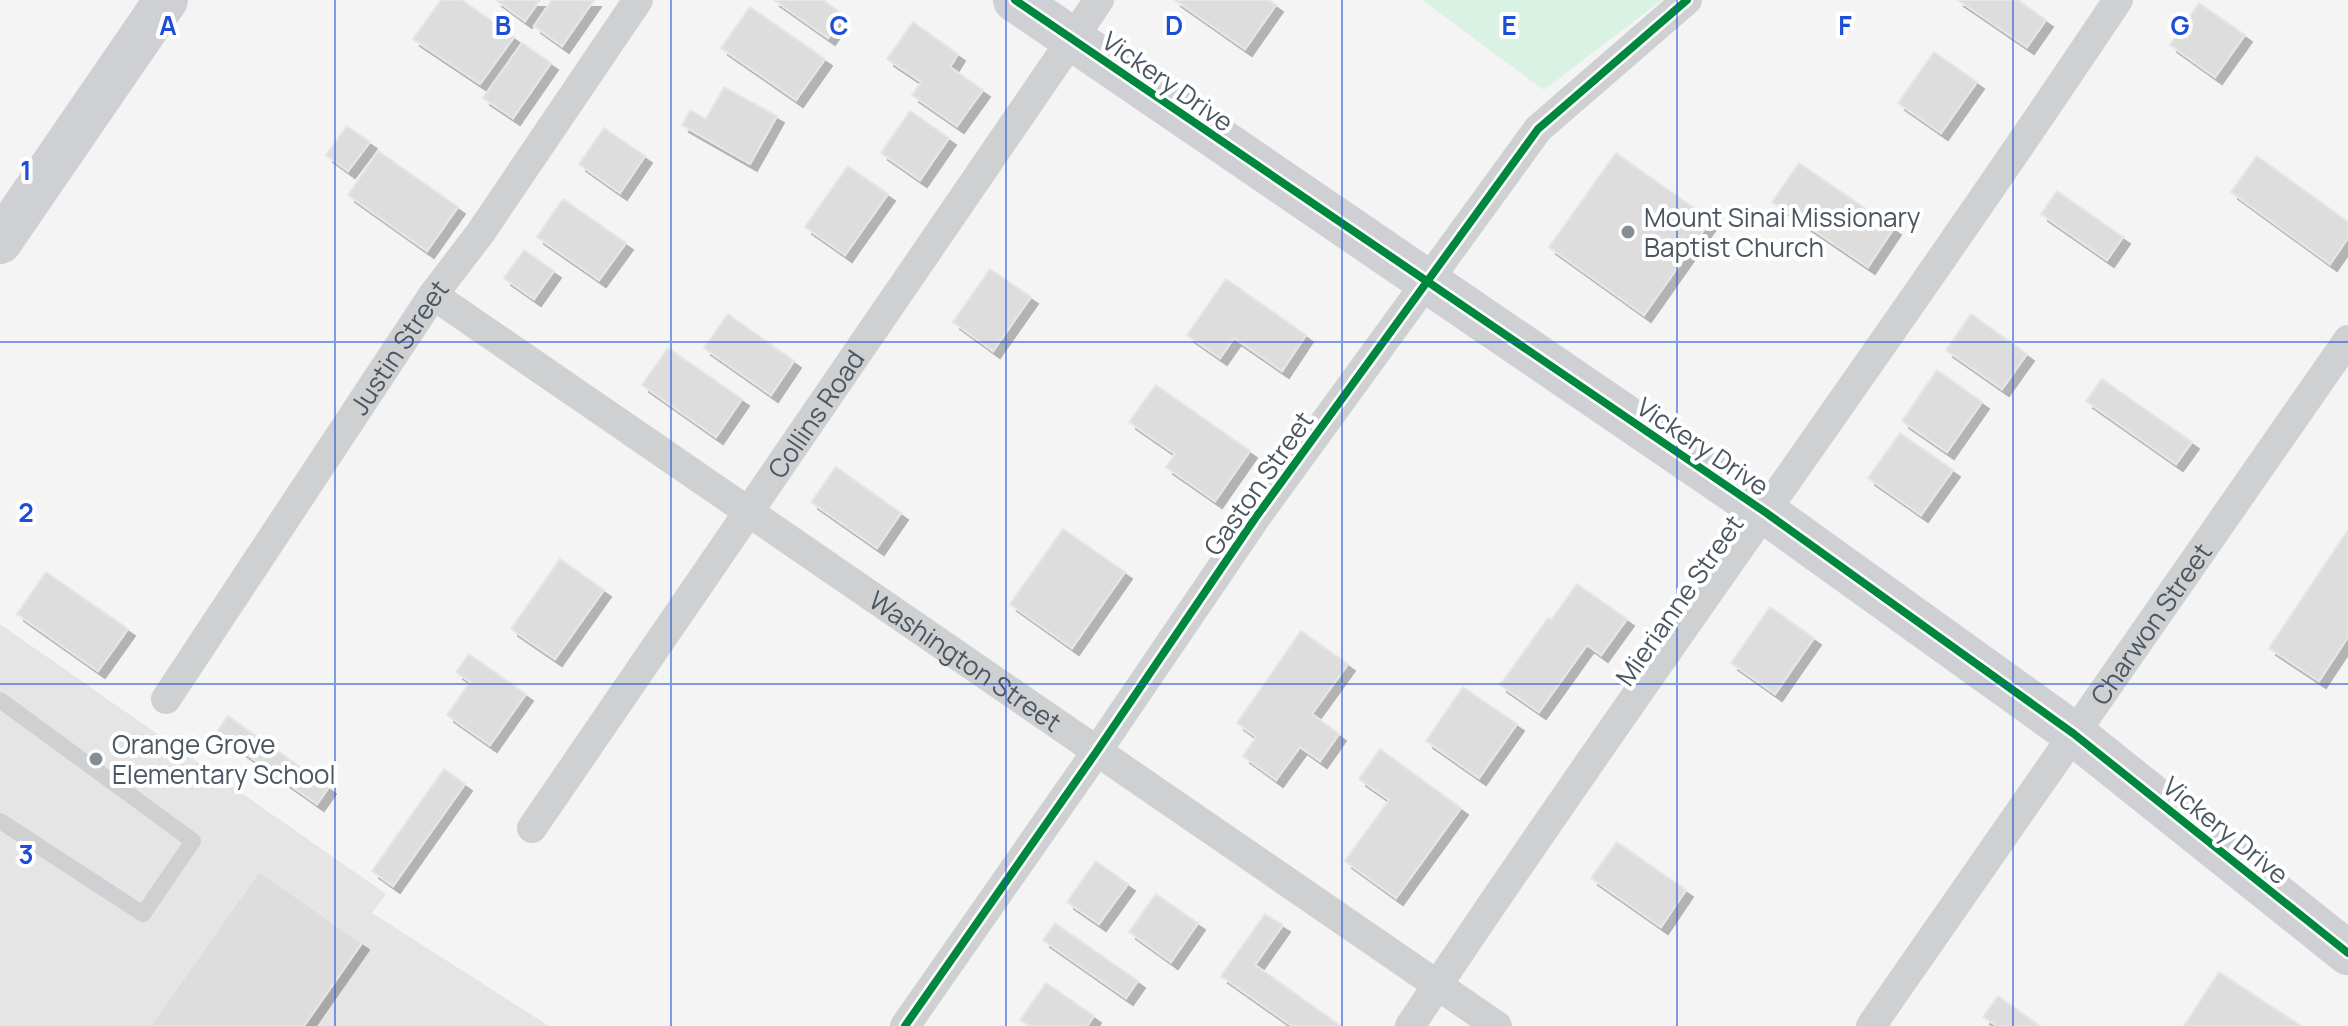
<svg xmlns="http://www.w3.org/2000/svg" width="2348" height="1026" font-family="Manrope,sans-serif">
<style>
.education{fill:#e6e5e6}
.green{fill:#d9f2e3}
.building{fill:#ddddde;stroke:#e5e6e7;stroke-width:2;filter:url(#shadow)}
.lines{fill:none;stroke-linecap:round;stroke-linejoin:round}
.lane{stroke:#ced0d2;stroke-width:16}
.street{stroke:#ced0d2;stroke-width:30}
.secondary{stroke:#ced0d4;stroke-width:44}
.cycleway-casing{stroke:#fff;stroke-width:13}
.cycleway{stroke:#00873e;stroke-width:8}
.grid{fill:none;stroke:#1d4ed8;stroke-width:2;stroke-opacity:0.55}
.poi-dot{fill:#868d94;stroke:#fff;stroke-width:3}
.labels{text-anchor:middle;dominant-baseline:central;stroke-width:8;stroke-linejoin:round;paint-order:stroke}
.street-label{font-size:26px;fill:#4a5661;stroke:#fff}
.poi-label{font-size:26px;fill:#4a5661;stroke:#fff;text-anchor:start}
.grid-label{font-size:26px;text-anchor:middle;font-weight:bold;fill:#1d4ed8;stroke:#fff;stroke-width:8;stroke-linejoin:round;paint-order:stroke}
</style>
<defs>
<filter id="shadow"><feDropShadow dx="7" dy="7" stdDeviation="0" flood-color="#0004"/></filter>
</defs>
<rect width="100%" height="100%" fill="#f4f4f4"/>
<!-- education -->
<path class="education" d="M0,624L386,894L372,913L549,1026H0Z"/>
<!-- green -->
<path class="green" d="M1422,0H1662L1544,90Z"/>
<!-- building -->
<path class="building" d="M441,0H462L514,37L480,84L413,39Z
M496,0H540L525,21Z
M552,0H594L562,46L534,26Z
M774,0H823L844,15L828,38Z
M1175,0H1269L1276,5L1245,49Z
M1958,0H2018L2046,20L2027,47Z
M2199,3L2245,35L2215,77L2170,45Z
M750,7L825,59L796,100L721,48Z
M913,22L958,54L950,67L983,90L957,126L912,95L921,82L887,59Z
M522,43L551,63L513,118L483,98Z
M1934,52L1977,82L1941,133L1898,103Z
M724,87L777,116L750,164L682,125L690,110L706,119Z
M910,111L949,138L920,180L881,153Z
M347,126L370,142L348,171L326,155Z
M604,128L645,156L620,193L579,164Z
M378,151L458,207L427,251L348,195Z
M1616,153L1711,220L1644,315L1549,247Z
M2257,156L2348,222V238L2330,264L2231,192Z
M1799,163L1894,228L1868,267L1772,202Z
M848,166L888,194L845,255L805,227Z
M2057,191L2123,237L2107,260L2041,214Z
M563,199L626,243L599,280L537,237Z
M524,250L554,271L534,299L504,278Z
M990,269L1031,297L993,351L953,322Z
M1226,279L1306,335L1282,371L1234,338L1220,358L1187,335Z
M728,314L794,361L771,395L704,348Z
M1971,314L2027,354L2002,389L1946,350Z
M668,348L742,399L716,437L642,385Z
M1937,370L1982,402L1947,452L1902,421Z
M2102,379L2192,442L2176,464L2086,401Z
M1156,385L1250,451L1215,501L1166,467L1175,454L1129,422Z
M1900,433L1953,470L1921,515L1868,478Z
M836,467L901,513L877,548L811,502Z
M1063,529L1125,572L1072,648L1010,604Z
M2348,530V637L2319,681L2269,648Z
M560,559L604,590L555,659L511,629Z
M46,572L128,629L98,671L17,614Z
M1577,584L1627,619L1601,655L1587,645L1539,712L1500,685L1548,618L1551,620Z
M1770,607L1814,638L1775,694L1731,663Z
M1301,631L1348,664L1312,714L1339,734L1320,761L1300,747L1276,780L1243,756L1256,737L1237,723Z
M469,654L526,694L490,745L447,715L470,682L456,672Z
M1463,687L1517,724L1479,778L1426,741Z
M228,716L329,787L317,804L216,733Z
M1380,749L1461,808L1396,898L1345,861L1389,800L1359,779Z
M444,769L465,784L393,886L372,871Z
M1617,842L1686,890L1661,927L1591,878Z
M1096,861L1128,884L1099,924L1067,902Z
M259,871L362,943L304,1026H150Z
M1156,894L1198,923L1171,962L1129,932Z
M1265,914L1283,925L1255,965L1341,1026H1292L1221,976Z
M1055,923L1138,981L1126,998L1043,940Z
M2219,972L2300,1025L2299,1026H2184Z
M1046,983L1094,1016L1087,1026H1030L1020,1020Z
M1998,996L2040,1026H1997L1983,1017Z"/>
<g class="lines">
<!-- lane -->
<path class="lane" d="M0,700L193,841L143,914L0,821"/>
<!-- street -->
<g class="street">
<path id="s1" d="M433,295L1497,1026"/>
<path id="s2" d="M166,699L433,295L481,232L638,0"/>
<path id="s3" d="M532,828L1099,0"/>
<path d="M905,1026L1097,751L1256,517L1538,129L1687,0"/>
<path d="M1410,1026C1641,680 1887,346 2118,0"/>
<path id="s4" d="M1871,1026L2348,340"/>
</g>
<!-- secondary -->
<path class="secondary" d="M1015,0L1765,512L2074,734L2348,953
M0,242L166,0"/>
<!-- cycleway casing -->
<g class="cycleway-casing">
<path id="cycleway" d="M1015,0L1765,512L2074,734L2348,953
M905,1026L1097,751L1256,517L1538,129L1687,0"/>
</g>
<!-- cycleway -->
<use href="#cycleway" class="cycleway"/>
</g>
<!-- grid -->
<path class="grid" d="M335,0V1026M671,0V1026M1006,0V1026M1342,0V1026M1677,0V1026M2013,0V1026M0,342H2348M0,684H2348"/>
<!-- markers -->
<g class="poi-dot">
<circle cx="1628" cy="232" r="8"/>
<circle cx="96" cy="759" r="8"/>
</g>
<g class="labels">
<!-- street labels -->
<g class="street-label">
<text transform="translate(1168 81) rotate(35)">Vickery Drive</text>
<text stroke="none"><textPath href="#s2" startOffset="422">Justin Street</textPath></text>
<text stroke="none"><textPath href="#s3" startOffset="502">Collins Road</textPath></text>
<text transform="translate(1703 446) rotate(34)">Vickery Drive</text>
<text transform="translate(1258 483) rotate(-55)">Gaston Street</text>
<text transform="translate(1679 600) rotate(-55)">Mierianne Street</text>
<text stroke="none"><textPath href="#s4" startOffset="490">Charwon Street</textPath></text>
<text stroke="none"><textPath href="#s1" startOffset="646">Washington Street</textPath></text>
<text transform="translate(2226 830) rotate(39)">Vickery Drive</text>
</g>
<!-- poi labels -->
<g class="poi-label">
<text x="1644" y="217">Mount Sinai Missionary<tspan x="1644" dy="30">Baptist Church</tspan></text>
<text x="112" y="744">Orange Grove<tspan x="112" dy="30">Elementary School</tspan></text>
</g>
</g>
<g class="grid-label">
<text x="168" y="35">A</text>
<text x="503" y="35">B</text>
<text x="839" y="35">C</text>
<text x="1174" y="35">D</text>
<text x="1509" y="35">E</text>
<text x="1845" y="35">F</text>
<text x="2180" y="35">G</text>
<text x="26" y="180">1</text>
<text x="26" y="522">2</text>
<text x="26" y="864">3</text>
</g>
</svg>
